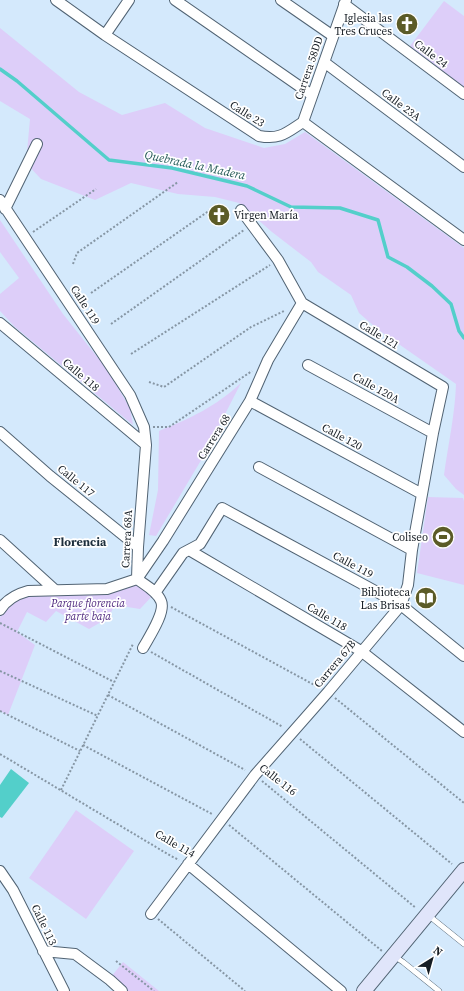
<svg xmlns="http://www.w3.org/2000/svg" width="464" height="991" font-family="'Source Serif 4',serif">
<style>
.green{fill:#ddcef9}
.water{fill:#53cfca}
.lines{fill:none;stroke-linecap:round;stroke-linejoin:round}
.stream{stroke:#53cfca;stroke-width:3.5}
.lane-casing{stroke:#516373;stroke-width:6}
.street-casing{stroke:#516373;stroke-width:12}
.secondary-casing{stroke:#516373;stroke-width:16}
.path{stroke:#8696a4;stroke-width:2;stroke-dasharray:2 2;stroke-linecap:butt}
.lane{stroke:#fff;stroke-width:5}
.street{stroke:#fff;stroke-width:10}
.secondary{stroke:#e0e5fa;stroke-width:14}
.labels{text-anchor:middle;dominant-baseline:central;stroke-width:3.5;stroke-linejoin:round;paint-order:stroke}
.poi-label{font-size:11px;fill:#161d24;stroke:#fff;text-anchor:end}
.street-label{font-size:11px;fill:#161d24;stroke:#fff}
.park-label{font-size:11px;font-style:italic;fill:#50297f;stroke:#fff}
.water-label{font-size:12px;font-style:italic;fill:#255957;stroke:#fff}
.neighbourhood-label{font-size:12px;font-weight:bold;fill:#1e2f3d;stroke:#fff}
</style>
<rect width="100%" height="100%" fill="#d4e9fc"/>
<!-- green -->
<path class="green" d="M444,1L464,16V87L410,46Z
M0,28L79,92L122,115L165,103L205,128L264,148L285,144L305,132L464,248V495L456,489L444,475C448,445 455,415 456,384L380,331L359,313L351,295L318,272L311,262L272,232L239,203L215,197L178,194L131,183L95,200L41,179L26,163L30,119L0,101Z
M0,220L63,314L106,368L130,408L133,425L15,327L0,311V294L19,278L0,252Z
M241,383L203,457L156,536L149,535L158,490L159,431C191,418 215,407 241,383Z
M428,497L463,498L464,501V585L417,573Z
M137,579L155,593L140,609L115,605L108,618L89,629L56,611L46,622L27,612L17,632L35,645L8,715L0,711V618L2,613L20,598Z
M76,810L134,851L86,919L29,878Z
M123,962L159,991H125L111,977Z"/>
<!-- water -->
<path class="water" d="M11,769L29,783L2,818L0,817V785Z"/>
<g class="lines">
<!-- stream -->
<path class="stream" d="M0,69L17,81L109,160L172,168L247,186L291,207L340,208L378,220L388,257L407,267L432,286L451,304L459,331L464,338"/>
<!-- lane casing -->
<g class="lane-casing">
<path id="lane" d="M428,915L464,944
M394,956L403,962L439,991"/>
</g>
<!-- street casing -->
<g class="street-casing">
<path id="street" d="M56,0L105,35L259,136C280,140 286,133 303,122L464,240
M175,0L312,95
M281,0L333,36
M344,4L464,94
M105,35L129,0
M324,62L464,167
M303,122L346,0
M0,200L130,395L144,427L146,445L138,547L137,579
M5,209L37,144
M0,323L146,445
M308,365L433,433
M250,401L422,494
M0,432L50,476L138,547
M259,467L412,550
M0,540L55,590
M189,550L361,651L464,732
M137,579L163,541L250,401L268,360L302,303
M137,579C145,585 157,591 161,601C166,612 149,637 143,648
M155,593L183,553L200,544L222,508L401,605L464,656
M0,610C6,600 17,594 28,591L107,589L137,579
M188,864L341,991
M0,871L13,890L64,991
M151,914L255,775L328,692L401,605L408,585L412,550L433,433L443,387L302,303L278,260L241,210
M43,951L75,954L110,980L122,991"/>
</g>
<!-- secondary casing -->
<g class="secondary-casing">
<path id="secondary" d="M364,991L464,870"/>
</g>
<!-- path -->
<path class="path" d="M33,232L96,189
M73,264L77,253L178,182
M91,293L213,208
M111,324L244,230
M131,354L270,265
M149,382L164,387L251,327L284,311
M153,427H169L252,371
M171,607L318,687
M0,623L114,682
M151,652L283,727
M0,671L98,716
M108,695L245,770
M335,698L464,803
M0,711L80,751
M300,739L452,864
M83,745L212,814
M0,754L171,856L179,860
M262,781L416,908
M61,790L133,644
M229,825L382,951
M158,919L245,991
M116,961L154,991"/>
<!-- lane -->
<use href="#lane" class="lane"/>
<!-- street -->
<use href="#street" class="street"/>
<!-- secondary -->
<use href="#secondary" class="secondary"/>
</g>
<!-- icons -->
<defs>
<g id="church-disc" transform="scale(1.15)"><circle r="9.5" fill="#5b5b27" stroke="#fff"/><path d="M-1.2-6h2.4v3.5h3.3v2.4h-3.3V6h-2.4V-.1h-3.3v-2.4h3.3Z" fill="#fff"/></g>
<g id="stadium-disc" transform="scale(1.15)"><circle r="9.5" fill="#5b5b27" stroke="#fff"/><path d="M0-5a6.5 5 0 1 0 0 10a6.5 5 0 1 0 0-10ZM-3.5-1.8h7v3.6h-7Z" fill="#fff"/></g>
<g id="library-disc" transform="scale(1.15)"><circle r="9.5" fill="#5b5b27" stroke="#fff"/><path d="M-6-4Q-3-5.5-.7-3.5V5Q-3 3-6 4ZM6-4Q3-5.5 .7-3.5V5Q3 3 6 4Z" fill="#fff"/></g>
</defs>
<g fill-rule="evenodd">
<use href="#church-disc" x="407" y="24"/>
<use href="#church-disc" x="219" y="215"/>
<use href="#stadium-disc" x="443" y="537"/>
<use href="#library-disc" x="426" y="598"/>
</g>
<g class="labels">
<!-- poi labels -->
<g class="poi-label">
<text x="392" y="18">Iglesia las<tspan x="392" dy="13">Tres Cruces</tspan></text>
<text x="234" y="215" text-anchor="start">Virgen María</text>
<text x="428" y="537">Coliseo</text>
<text x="410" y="592">Biblioteca<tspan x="410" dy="13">Las Brisas</tspan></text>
</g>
<!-- street labels -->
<g class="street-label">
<text transform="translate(431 54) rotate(37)">Calle 24</text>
<text transform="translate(309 68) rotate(-71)">Carrera 58DD</text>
<text transform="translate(401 105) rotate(37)">Calle 23A</text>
<text transform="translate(247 114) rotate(32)">Calle 23</text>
<text transform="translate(85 305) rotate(57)">Calle 119</text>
<text transform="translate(379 335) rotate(31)">Calle 121</text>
<text transform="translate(81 375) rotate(40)">Calle 118</text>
<text transform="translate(376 388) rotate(29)">Calle 120A</text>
<text transform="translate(214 437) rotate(-58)">Carrera 68</text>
<text transform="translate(342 437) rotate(28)">Calle 120</text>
<text transform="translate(76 481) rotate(39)">Calle 117</text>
<text transform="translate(127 539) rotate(-87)">Carrera 68A</text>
<text transform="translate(353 565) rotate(28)">Calle 119</text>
<text transform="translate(327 617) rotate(30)">Calle 118</text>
<text transform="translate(335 664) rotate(-50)">Carrera 67B</text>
<text transform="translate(278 780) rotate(38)">Calle 116</text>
<text transform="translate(175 844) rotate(30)">Calle 114</text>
<text transform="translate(44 925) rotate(64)">Calle 113</text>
</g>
<!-- park labels -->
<g class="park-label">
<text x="88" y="603">Parque florencia<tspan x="88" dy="13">parte baja</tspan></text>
</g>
<!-- water labels -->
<g class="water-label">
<text transform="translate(195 165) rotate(12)">Quebrada la Madera</text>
</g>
<!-- neighbourhood labels -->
<g class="neighbourhood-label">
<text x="80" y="542">Florencia</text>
</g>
</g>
<!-- north arrow -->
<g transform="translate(432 959) rotate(37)" stroke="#ffffff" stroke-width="3" paint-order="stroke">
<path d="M0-3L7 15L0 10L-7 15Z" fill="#161d24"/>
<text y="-6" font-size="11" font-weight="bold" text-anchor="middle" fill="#161d24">N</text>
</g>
</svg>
